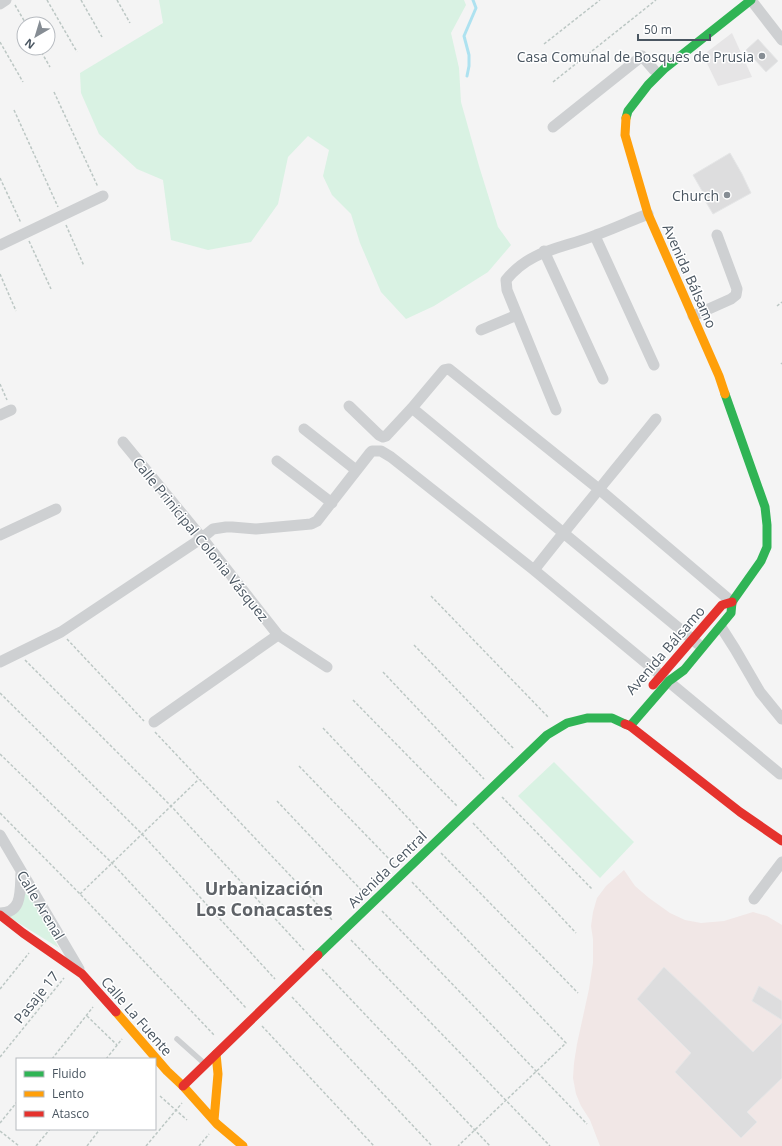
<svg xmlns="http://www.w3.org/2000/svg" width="782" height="1146" font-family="'Open Sans',sans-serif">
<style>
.education{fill:#e6e5e6}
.medical{fill:#f1e7e6}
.green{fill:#d9f2e3}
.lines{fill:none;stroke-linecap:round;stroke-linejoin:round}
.stream{stroke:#aee2f0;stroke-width:3}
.building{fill:#ddddde;stroke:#e5e6e7}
.path{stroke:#bcc7c4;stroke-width:1.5;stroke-dasharray:3 2;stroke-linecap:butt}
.lane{stroke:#ced0d2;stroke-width:5.5}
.street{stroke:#ced0d2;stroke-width:11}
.fast{stroke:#30b455;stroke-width:9}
.slow{stroke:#ff9f0a;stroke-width:9}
.jam{stroke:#e5322d;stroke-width:9}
.poi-dot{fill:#868d94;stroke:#fff;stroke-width:1.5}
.labels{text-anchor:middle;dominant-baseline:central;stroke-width:3;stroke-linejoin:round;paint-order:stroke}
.poi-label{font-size:14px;fill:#4a5661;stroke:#fff;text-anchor:end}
.street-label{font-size:14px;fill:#4a5661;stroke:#fff}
.district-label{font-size:18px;font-weight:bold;fill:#5f6368;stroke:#fff}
</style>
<rect width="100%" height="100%" fill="#f4f4f4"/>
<!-- education -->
<path class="education" d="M732,33L752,77L718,86L703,55Z"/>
<!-- medical -->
<path class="medical" d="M624,870L635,886L649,898L670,913L685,920L701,923L724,921L753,912L767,916L782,925V1146H600L590,1120L581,1106L576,1094L573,1078L574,1063L577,1044L589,989L593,963V939L591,926L593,912L597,898L606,886Z"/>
<!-- green -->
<path class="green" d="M159,0H464L466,5L451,33L459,68L461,102L479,166L498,227L511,245L488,272L434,306L406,319L381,292L360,243L351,214L332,195L323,176L329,150L308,136L288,157L278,204L251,242L208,250L171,240L163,180L137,169L99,134L81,93L80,73L163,23Z
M554,762L634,842L600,878L518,796Z
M25,893L30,897L59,948L9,917L19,910Z"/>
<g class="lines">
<!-- stream -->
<path class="stream" d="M467,76L469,66V55L464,36L476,8L473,0"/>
</g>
<!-- building -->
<path class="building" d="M758,39L778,61L766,72L746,50Z
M730,153L742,174L751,193L713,214L703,197L705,196L693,175Z
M664,967L753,1052L782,1023V1078L747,1112L757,1122L741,1138L675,1072L691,1053L637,999Z
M759,986L782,1001V1020L752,1001Z"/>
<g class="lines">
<!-- path -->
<path class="path" d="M47,0L77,52
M81,0L102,37
M117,0L130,23
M15,5L26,24
M0,42L23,82
M544,44L600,0
M39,48L50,67
M553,82L656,0
M54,92L98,187
M14,110L58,207
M0,178L21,223
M66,225L84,266
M29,241L51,289
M0,274L16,311
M777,306L782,302
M781,364L782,363
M0,384L7,400
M431,596L549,718
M67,639L144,721
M414,645L514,749
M25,660L171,806L304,950
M383,672L484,779
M0,693L142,834L275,979
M353,700L457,806
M323,728L425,836
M155,732L333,921
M0,754L112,863L246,1008
M299,766L394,864
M502,797L592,889
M277,801L364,893
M0,813L80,894L215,1036
M473,823L576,933
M441,853L578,993
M412,882L566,1043L458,1146
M80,894L199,779
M382,911L587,1124
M351,940L550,1146
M322,969L490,1146
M0,989L29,953
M292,997L432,1146
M87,1016L117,1045
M262,1026L374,1146
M0,1057L64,978
M52,1059L93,1007
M106,1059L122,1039
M160,1096L187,1120
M0,1123L17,1102
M0,1131L19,1146
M36,1146L50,1129
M87,1146L100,1129
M146,1146L182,1103
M199,1146L209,1134"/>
<!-- lane -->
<path class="lane" d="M177,1039L205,1064"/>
<!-- street -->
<path class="street" d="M751,0L782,40
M0,4L6,0
M553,127L642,56L654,70
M595,236L654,365
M0,245L103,196
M544,251L603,379
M693,316L731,299L736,295L737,289L717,235
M481,330L517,315
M349,406L379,435L383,437
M412,408L698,644
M556,410L507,290L506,280C531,249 562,249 596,235C613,229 630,221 648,214
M0,415L11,410
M304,429L356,470
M383,437L386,436L412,408L444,370L449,369L600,490L732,602
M123,442L202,538L278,635L327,667
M277,461L332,503
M0,535L56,509
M534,570C574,519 616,469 656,419
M721,627L735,649L760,692L782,719
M0,662L61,632L202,538L213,529L226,527H232L256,529L311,524L317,521L370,453L372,451H381L391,457L534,570L780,774
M154,722L278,635
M0,835L79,969
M754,899L782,862
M0,913C23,913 20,890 21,872"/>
<!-- fast -->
<path class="fast" d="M626,118L628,111L648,85L664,69L751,0
M630,726L669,681L684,670L731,613L732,602L761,561L767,547V525L765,507L725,394
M318,955L547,735L567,723L587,718H612L625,724"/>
<!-- slow -->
<path class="slow" d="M626,118L625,135L648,214L719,376L725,394
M116,1012L167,1071L183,1086L217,1124L243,1146
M214,1120L218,1074L216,1054"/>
<!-- jam -->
<path class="jam" d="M653,685L722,605L732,602
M625,724L630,726L740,812L782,841
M0,915L23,933L82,974L116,1012
M183,1086L318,955"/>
</g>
<!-- markers -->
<g class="poi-dot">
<circle cx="762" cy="56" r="4"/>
<circle cx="727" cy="195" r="4"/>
</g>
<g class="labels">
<!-- poi labels -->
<g class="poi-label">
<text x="754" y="56">Casa Comunal de Bosques de Prusia</text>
<text x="719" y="195">Church</text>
</g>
<!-- street labels -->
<g class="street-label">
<text transform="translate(690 276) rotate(66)">Avenida Bálsamo</text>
<text transform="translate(201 539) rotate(51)">Calle Prinicipal Colonia Vásquez</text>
<text transform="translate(665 650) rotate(-49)">Avenida Bálsamo</text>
<text transform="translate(387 869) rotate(-44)">Avenida Central</text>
<text transform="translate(41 905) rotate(59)">Calle Arenal</text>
<text transform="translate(36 997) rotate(-51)">Pasaje 17</text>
<text transform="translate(137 1016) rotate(49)">Calle La Fuente</text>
</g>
<!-- district labels -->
<g class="district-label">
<text x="264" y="888">Urbanización<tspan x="264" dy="21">Los Conacastes</tspan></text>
</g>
</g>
<!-- legend -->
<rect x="16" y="1058" width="140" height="72" fill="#ffffff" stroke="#b7bbc0"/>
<rect x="24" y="1071" width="20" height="6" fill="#30b455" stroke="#b7bbc0"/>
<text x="52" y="1078" font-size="12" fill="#4a5661">Fluido</text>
<rect x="24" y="1091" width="20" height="6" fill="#ff9f0a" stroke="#b7bbc0"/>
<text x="52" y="1098" font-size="12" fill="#4a5661">Lento</text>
<rect x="24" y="1111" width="20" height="6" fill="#e5322d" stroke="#b7bbc0"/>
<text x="52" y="1118" font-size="12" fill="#4a5661">Atasco</text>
<!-- north arrow -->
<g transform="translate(36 36) rotate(218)"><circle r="19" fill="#ffffff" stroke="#b7bbc0"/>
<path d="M0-3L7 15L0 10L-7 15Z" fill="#868d94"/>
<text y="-6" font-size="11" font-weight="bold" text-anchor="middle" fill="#4a5661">N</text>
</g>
<!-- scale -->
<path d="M638 34v6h72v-6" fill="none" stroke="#4a5661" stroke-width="2"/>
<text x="644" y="34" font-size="12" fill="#4a5661" stroke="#ffffff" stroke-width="3" paint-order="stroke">50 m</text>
</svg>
